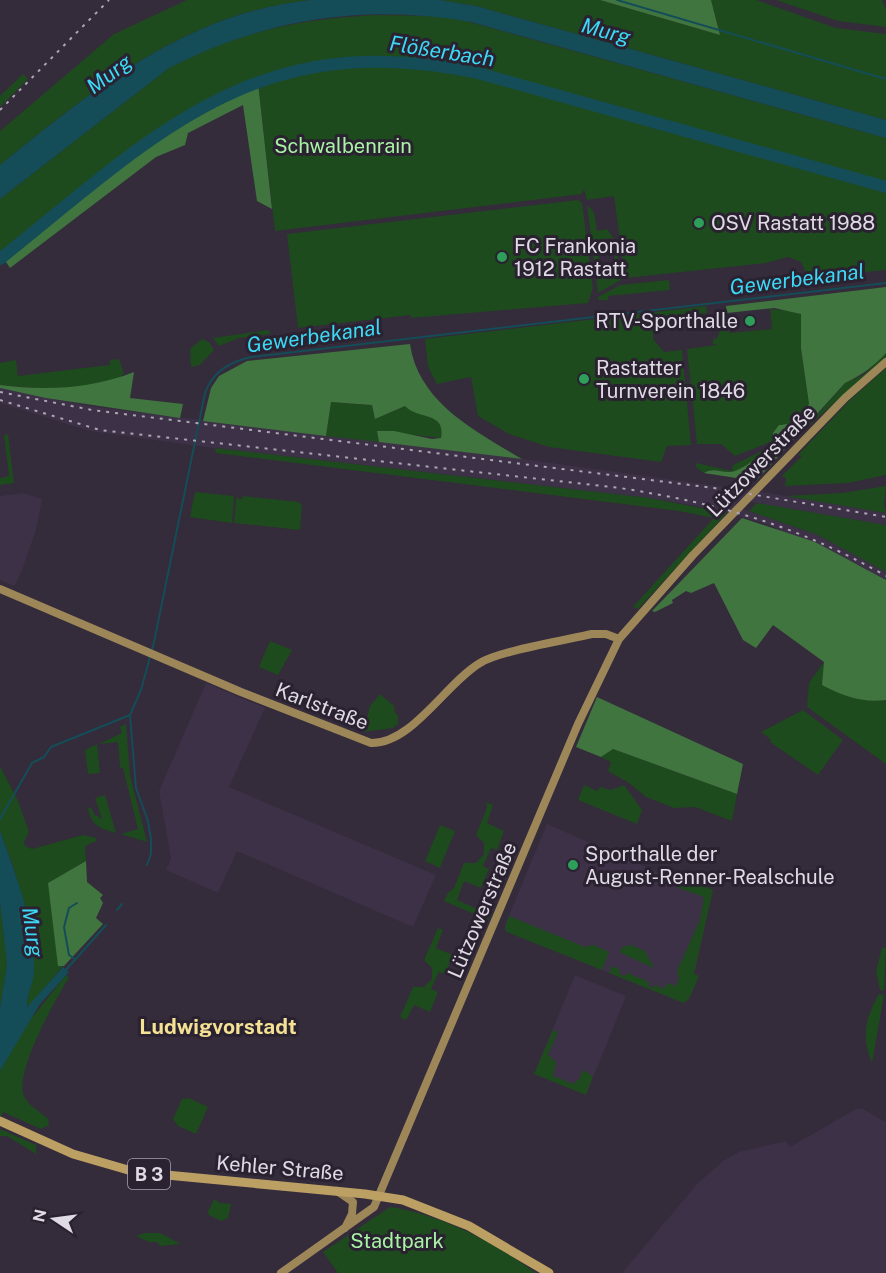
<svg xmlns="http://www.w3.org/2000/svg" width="886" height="1273" font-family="'Public Sans',sans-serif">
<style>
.built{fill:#3d3147}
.green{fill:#1e4b1d;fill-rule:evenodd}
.forest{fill:#41753f}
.water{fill:#144d58}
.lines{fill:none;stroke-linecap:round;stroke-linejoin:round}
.stream{stroke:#144d58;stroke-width:2}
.river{stroke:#144d58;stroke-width:12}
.secondary{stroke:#9d8759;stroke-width:8}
.primary{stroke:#bb9f63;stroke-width:9}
.rail{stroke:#ada6b3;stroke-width:2;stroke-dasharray:3 6;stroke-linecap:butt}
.leisure-dot{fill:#2e9e5b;stroke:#2a2231;stroke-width:2}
.labels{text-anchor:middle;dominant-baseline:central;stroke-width:6;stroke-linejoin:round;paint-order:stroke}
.shield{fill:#2a2231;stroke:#a9a3af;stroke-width:1.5}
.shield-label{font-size:18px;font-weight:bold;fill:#e0dae5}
.park-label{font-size:20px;fill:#a8f3a4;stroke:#2a2231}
.poi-label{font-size:20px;fill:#e0dae5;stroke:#2a2231;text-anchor:start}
.street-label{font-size:20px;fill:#e0dae5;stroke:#2a2231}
.water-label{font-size:21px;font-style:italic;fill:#3cd8f5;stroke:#2a2231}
.neighbourhood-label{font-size:21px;font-weight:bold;fill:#f5e193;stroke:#2a2231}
</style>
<rect width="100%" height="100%" fill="#342b3b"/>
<!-- built -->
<path class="built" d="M0,388L95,407L508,457L775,494L886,513V525L739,500L734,506L818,535L886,572V580L857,564L764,523L707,508L649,498L197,446L90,431L0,403Z
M23,493L42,499L36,530L22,570L15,585H11L0,580V496Z
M206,683L265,708L229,787L436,875L413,927L237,851L218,893L166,870L171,858L159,791Z
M547,824L667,876L670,872L713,890L694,974L699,976L689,999L684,1003L505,931V925Z
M575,975L626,996L586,1095L534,1074Z
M856,1109H863L886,1122V1273H622L698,1183L723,1161L739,1152L786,1141L790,1147Z"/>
<!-- green -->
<path class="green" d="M187,0H310C183,14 95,89 0,165V131L114,34Z
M440,0H600L720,35L711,0H756L836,28L886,34V120L476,6Z
M776,0H882L886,10V27L838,21Z
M374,15L436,16L462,20L886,138V184L479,71C357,45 240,64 140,144C107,171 75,199 42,226C28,238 15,251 0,261V199L169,68C242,31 293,20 374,15Z
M395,63L435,66L477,75L886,188V270L857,273L861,271L860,268L807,274L801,262L788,257L766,263L625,278L614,196L587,200L584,189L582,194L275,231L258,83L311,69Z
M23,74L28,79L0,107V96Z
M578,200L582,203L593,288L588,303L411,318V315L298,328L287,234Z
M587,205L594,212L597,231L607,229L615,240L621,280L598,293ZM612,238L616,269L600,271L596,240Z
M669,280L670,290L608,296V300H598V297L620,285Z
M706,306L707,313L653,318V339L664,352L682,350L691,445L667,446L661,462L549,447L509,434L478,416L471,377L437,384L428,367L425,339Z
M770,309L799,312L803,319L801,348L809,404L796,421L773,433V441L735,456L721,444H697L687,349L717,345L713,344V339L717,338L720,331L729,330V333L772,329Z
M269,330L270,334L239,338L219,346L213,338Z
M202,339L209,342L214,350L200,365L191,367L190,349Z
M886,353V357L804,430L845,383L863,375Z
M119,359L124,373C111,394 23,388 0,385V363L16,360L18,376L110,365V360Z
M886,368V475L848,483L785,486L786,478L782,476L802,456L798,455L850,400Z
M331,402L372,405L375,419L405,406L436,418L443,430L441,438L377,431L379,442L326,436Z
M8,434L14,483L0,485V478L9,476L4,435Z
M215,448L649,498L727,513L638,609L633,607L714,518L679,511L216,453Z
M766,449C759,458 744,470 733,472C722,474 715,466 704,473L696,467V463L732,471L733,465Z
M886,486L884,504L886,513L786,496L842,493Z
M195,492L234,496L232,523L190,517Z
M243,496L299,502L302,506L300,530L234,523L236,498L242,499Z
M757,503L886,525V572L818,535L749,511Z
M270,641L292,650L278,675L259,667Z
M824,662L876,701L886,700V764L807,707L809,683Z
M380,694L394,706L395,713L398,715V724L393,728L363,732L370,706Z
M803,710L843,740L818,775L770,742L771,740L761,732Z
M126,724L130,776L147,842L121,834L138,829L123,768H120L118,742L99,744L122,733L120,727Z
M97,744L100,773L88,774L85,750Z
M613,749L737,794L732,821L695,807L674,808L646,797L629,783L608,771L611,762L601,757Z
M0,766L18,801L29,832L24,842L25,846L32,849L83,835L96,838V841L85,846L86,861L48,883L63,966L29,1006L26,1005L34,972L31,933L14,869L0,831Z
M584,785L597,791L600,787L611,790L624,785L642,810L637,824L578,800Z
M105,795L116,833C100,828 91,826 88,808L91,807L94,814L102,819L95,798Z
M486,802L493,805L487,823L504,831L497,850L491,848L483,866L489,869L481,888L464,881L457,900L491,915L488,920L444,901L448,893L454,888L464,863H476L484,854V843L476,835L487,808Z
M440,825L455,831L440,868L425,861Z
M680,876L713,890L694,974L699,976L689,999L684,1003L609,973L612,966L620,970L619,974L625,976L627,973L649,982L648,985L653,988L655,985L664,989L667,983L676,986L679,978L677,971L700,920L704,897L676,887Z
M0,902L7,965L0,1008Z
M509,916L585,947L593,945L609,952L602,970L507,932L505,928Z
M438,928L443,930L436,948L453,955L445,974L439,972L431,989L438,992L430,1012L414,1005L406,1020L400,1017L413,987H424L432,979V968L424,960Z
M631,945L645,951L654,968L619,952L623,947Z
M882,948H886L884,990H880L876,971Z
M66,975L69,978C55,999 17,1069 23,1093C26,1105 40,1111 48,1119L49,1125L41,1129L3,1112L0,1118V1071L27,1024Z
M879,994L884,995L872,1063C861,1038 865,1018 879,994Z
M553,1030L558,1032L548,1054L556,1063L553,1076L573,1084L580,1078L582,1070L593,1076L586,1095L534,1074Z
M189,1098L208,1107L196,1134L178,1126L173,1119L182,1099Z
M0,1129L36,1145V1154L7,1136H0Z
M214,1199L220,1203L231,1204L228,1218L221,1221L207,1214Z
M390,1207C443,1215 493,1242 536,1273H338L323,1252Z
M145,1233H160L181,1244L160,1246L157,1242H149L136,1236Z"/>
<!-- forest -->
<path class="forest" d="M600,0H711L720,35Z
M258,83L272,209L257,201L243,105L188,133L185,145L156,157L10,268L4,259L169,122L201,105Z
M886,287V353C874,366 862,375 845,383L756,481L704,473C715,466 724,475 735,471C752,464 763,451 779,443L773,441V433L779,425C794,425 801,416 809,404L801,348V314L774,308L727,313L726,306Z
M410,344C418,402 475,431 522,459L379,442L377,431H394L432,439L441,438C446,411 418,420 405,406L375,419L372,405L331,402L326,436L203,421L211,388L219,376L247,361Z
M134,372L130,398L183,404L180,418L46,398L0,388V385C46,391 91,389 134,372Z
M742,518L815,542L886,580V700C863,703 842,696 822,685L824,662L773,625L756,648L743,640L714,583L691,593L686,591L672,600L673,603L655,612L652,611Z
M597,697L743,764L737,794L613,749L601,757L576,747Z
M86,861L87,882L103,895L100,898L103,903L96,918L103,924L64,966H58L48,883Z"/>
<!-- water -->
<path class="water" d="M310,0H440L476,6L886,120V138L471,22C365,3 264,19 169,68L0,199V165C95,89 184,14 310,0Z
M0,831C15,872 36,927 34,971C34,983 26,995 27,1007L63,967L69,972L40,1004L0,1071V1008L7,965L0,902Z"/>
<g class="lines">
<!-- stream -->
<path class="stream" d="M617,0L886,79
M0,819L32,763L44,757L51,747L130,715
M147,865L151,854V839L148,821L136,788L130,715L141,690L154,642L205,393C213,371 230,362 251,357L886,283
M117,910L122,904
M75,959L69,955L64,927L69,908L77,903
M64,972L106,925"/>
<!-- river -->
<path class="river" d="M0,259C158,132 258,26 478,73L886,187"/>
<!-- secondary -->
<path class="secondary" d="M0,589L241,692L371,743C412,744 446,683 480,663C499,651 566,640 592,634H606L619,639
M337,1191L353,1202L352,1214L345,1228
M281,1273L374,1207L578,724L619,639L693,555L845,398L886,362"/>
<!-- primary -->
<path class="primary" d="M0,1121L73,1154L135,1172L365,1194L403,1200L469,1226L549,1273"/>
<!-- rail -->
<path class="rail" d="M0,110L109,0
M0,392L92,410L714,488L886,517
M0,400L100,430L620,488C721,504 796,525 886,576"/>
</g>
<!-- markers -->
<g class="leisure-dot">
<circle cx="699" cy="223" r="6"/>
<circle cx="502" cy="257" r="6"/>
<circle cx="750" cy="321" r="6"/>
<circle cx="584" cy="379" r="6"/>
<circle cx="573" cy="865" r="6"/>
</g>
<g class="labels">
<!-- shield labels -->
<rect class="shield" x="128" y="1159" width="42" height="30" rx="4.5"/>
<g class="shield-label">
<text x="149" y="1174">B 3</text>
</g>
<!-- park labels -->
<g class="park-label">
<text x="343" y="146">Schwalbenrain</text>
<text x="397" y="1241">Stadtpark</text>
</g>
<!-- poi labels -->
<g class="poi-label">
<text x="711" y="223">OSV Rastatt 1988</text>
<text x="514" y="246">FC Frankonia<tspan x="514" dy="23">1912 Rastatt</tspan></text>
<text x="738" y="321" text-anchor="end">RTV-Sporthalle</text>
<text x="596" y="368">Rastatter<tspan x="596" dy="23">Turnverein 1846</tspan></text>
<text x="585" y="854">Sporthalle der<tspan x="585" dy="23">August-Renner-Realschule</tspan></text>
</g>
<!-- street labels -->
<g class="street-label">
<text transform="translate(761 461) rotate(-46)">Lützowerstraße</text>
<text transform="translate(322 706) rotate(21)">Karlstraße</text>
<text transform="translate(482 910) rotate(-67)">Lützowerstraße</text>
<text transform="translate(280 1168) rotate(5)">Kehler Straße</text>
</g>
<!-- water labels -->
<g class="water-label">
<text transform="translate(606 31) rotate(15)">Murg</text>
<text transform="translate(442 51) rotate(9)">Flößerbach</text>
<text transform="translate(109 74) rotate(-37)">Murg</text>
<text transform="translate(797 279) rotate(-7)">Gewerbekanal</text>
<text transform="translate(314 336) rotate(-8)">Gewerbekanal</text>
<text transform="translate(33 932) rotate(82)">Murg</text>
</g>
<!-- neighbourhood labels -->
<g class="neighbourhood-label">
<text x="218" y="1026">Ludwigvorstadt</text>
</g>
</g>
<!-- north arrow -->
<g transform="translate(54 1219) rotate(283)" stroke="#2a2231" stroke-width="4.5" paint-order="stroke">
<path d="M0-4.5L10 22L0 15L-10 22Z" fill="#e0dae5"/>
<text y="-9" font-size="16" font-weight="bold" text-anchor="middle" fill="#e0dae5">N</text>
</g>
</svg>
